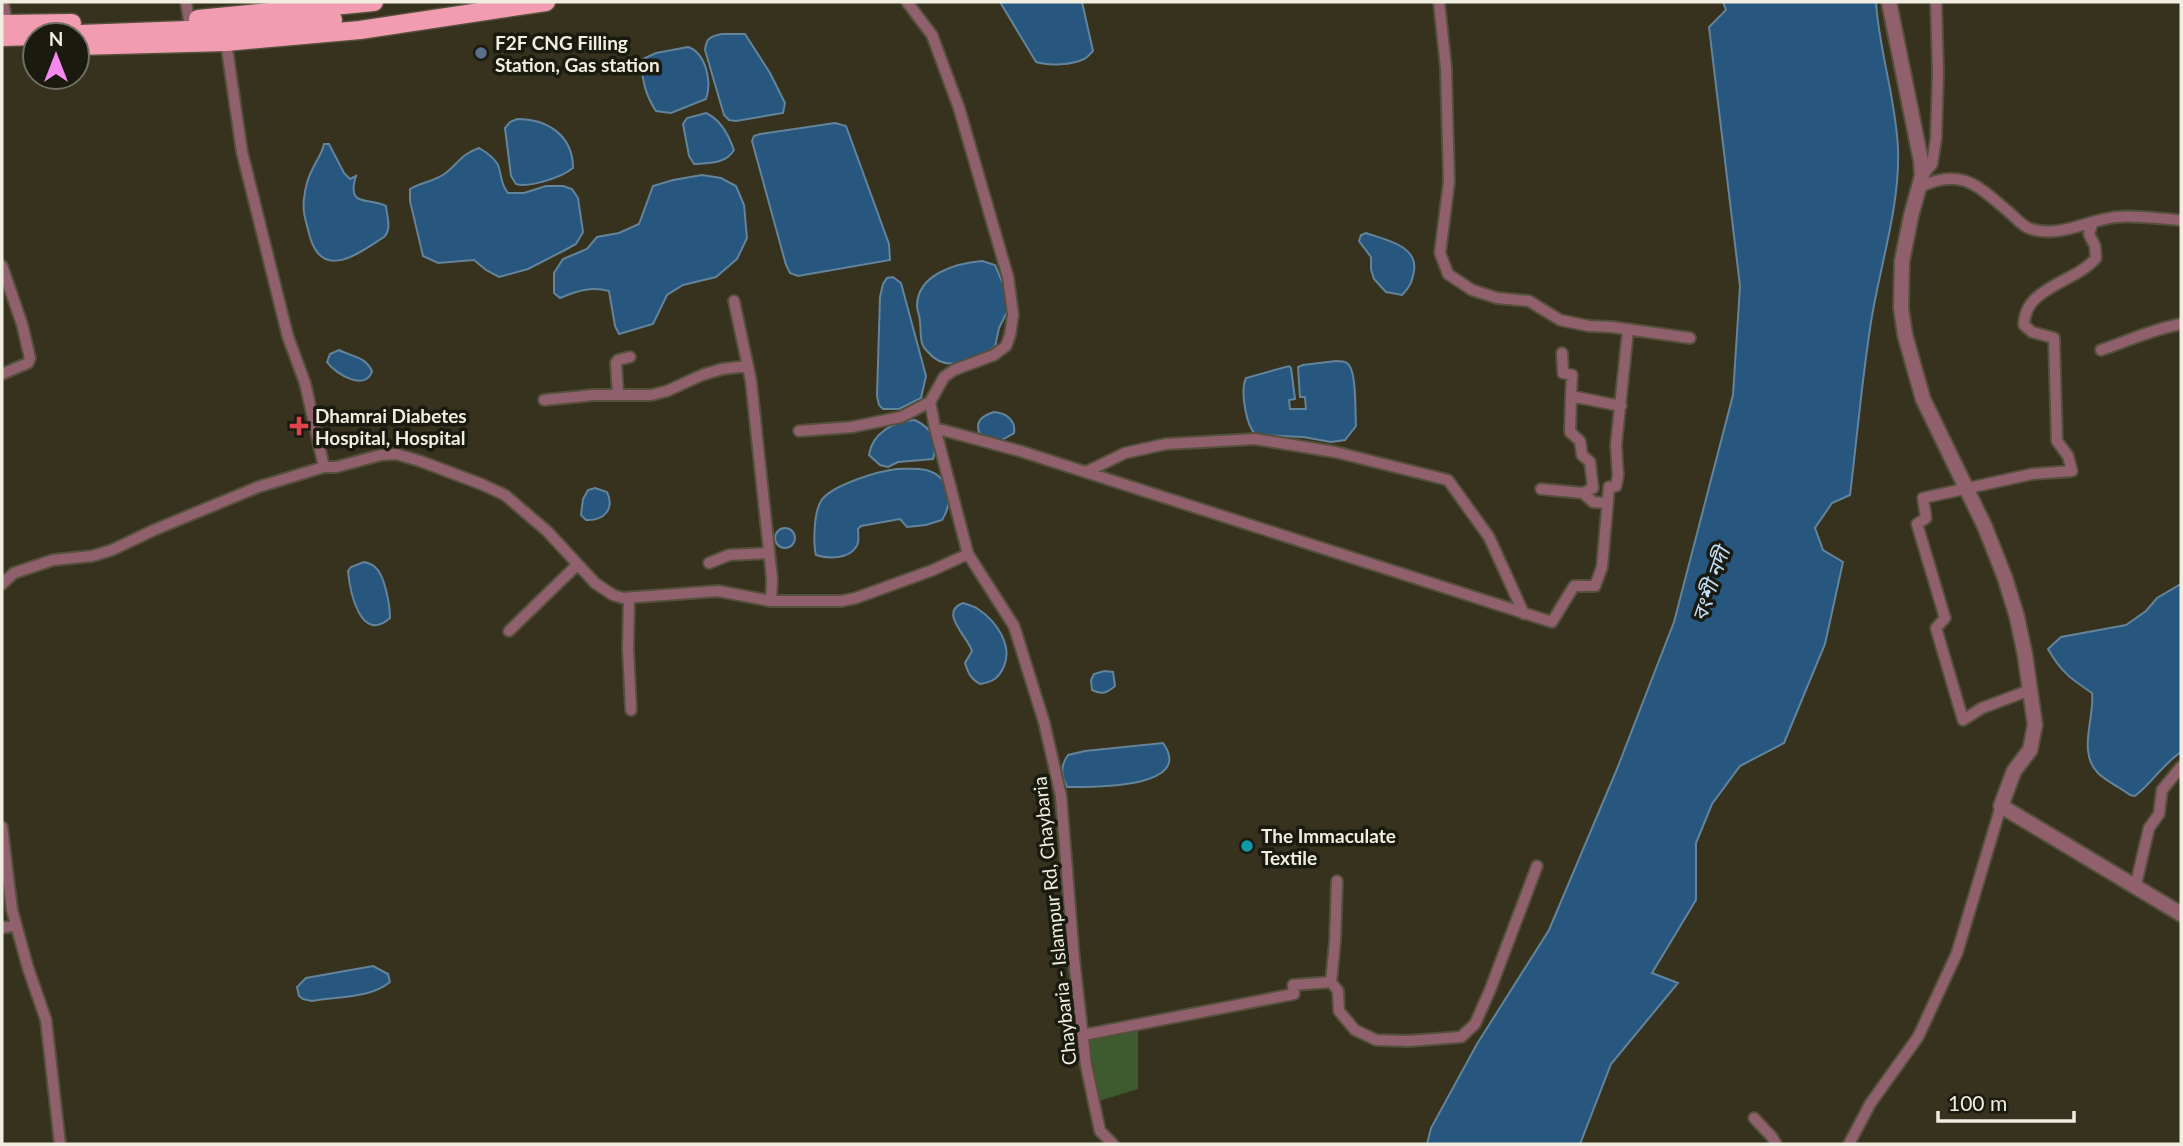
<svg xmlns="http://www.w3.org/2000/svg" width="2183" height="1146" font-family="Lato,'Noto Sans Bengali',sans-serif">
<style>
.green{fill:#3e5a2f}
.water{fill:#27567e;stroke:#63849b;stroke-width:2}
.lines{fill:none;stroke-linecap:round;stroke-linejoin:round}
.minor-casing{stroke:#54503c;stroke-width:14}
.tertiary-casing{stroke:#54503c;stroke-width:18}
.trunk-casing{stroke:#54503c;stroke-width:21}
.minor{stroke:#90606c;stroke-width:10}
.tertiary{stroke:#90606c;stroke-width:14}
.trunk{stroke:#f29cb2;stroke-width:18}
.service-dot{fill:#5c6f8a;stroke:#1b1a10;stroke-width:2.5}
.health-dot{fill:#e0444e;stroke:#1b1a10;stroke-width:2.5}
.culture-dot{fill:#0f9aa8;stroke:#1b1a10;stroke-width:2.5}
.labels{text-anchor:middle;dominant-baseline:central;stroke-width:7;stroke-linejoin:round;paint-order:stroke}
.poi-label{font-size:19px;font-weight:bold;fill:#f0eee0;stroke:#1b1a10;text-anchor:start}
.street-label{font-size:19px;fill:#f0eee0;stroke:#1b1a10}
.water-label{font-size:21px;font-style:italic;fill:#c2ddf6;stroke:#1b1a10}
</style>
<rect width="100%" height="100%" fill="#36321d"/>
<!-- green -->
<path class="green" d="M1138,1029V1089L1096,1102L1089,1039Z"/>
<!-- water -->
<path class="water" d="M1000,2H1082L1093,51C1090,54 1087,58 1084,59C1072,65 1049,66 1036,62Z
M1723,2H1876C1879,51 1896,99 1898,149C1900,207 1880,265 1871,322C1862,379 1857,438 1850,495L1832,503L1815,528L1823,550L1843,562L1825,644L1784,743L1740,766L1712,804L1696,843V900L1652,973L1678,983L1611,1064L1580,1144H1427L1431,1128L1477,1044L1549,930L1617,769L1674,622L1733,395L1740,286L1709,27L1726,10Z
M722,34H745L770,73L785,103L783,113L736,121L729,120L724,115L705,50C706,38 711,36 722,34Z
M688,47C706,53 712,82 706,99L671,113L656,111C646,96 640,77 643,59L656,53Z
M706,113C720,119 729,136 734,150C726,164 709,163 694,164L689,156L683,124L687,118Z
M517,119C547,119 573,135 573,168C562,177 530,188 516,184L511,176L505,128L510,122Z
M835,123L846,126L889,244L890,260L798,276L790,273L786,265L752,141L754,136L760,134Z
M324,144H329L344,173L350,179L356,176C346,208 368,197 386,206C387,217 392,229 384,237C360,252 323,282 310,237C307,225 302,212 304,199C305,189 308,177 313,168C317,159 322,154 324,144Z
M479,148C486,152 494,157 498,165C502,175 500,184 508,193H524L546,186H563L572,189L578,198L583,232L576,244L565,250L528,269L499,277L486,270L474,260L438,263L423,256L410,201V189C422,182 437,181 447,172C460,161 462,154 479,148Z
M702,175L721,178L736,186L744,205L747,238L737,259L716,277L683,285L667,295L653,324L619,334L615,326L609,291C591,286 577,291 560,298L554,293V273L563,259L587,249L597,237L619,233L639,224L653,186L673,180Z
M1366,233C1385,240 1418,245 1414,271C1412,282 1410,287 1402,295L1386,292L1374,279L1371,269V257L1359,241L1361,235Z
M982,261L995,265L1007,293L1008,310L999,328L995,347C974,361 946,374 928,352C925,349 923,347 922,343C920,336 921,328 920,322C920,316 917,311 917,306C917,274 957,263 982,261Z
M893,277L901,283L926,376L921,398L899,409H883L879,405L877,396L880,297L883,284L887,278Z
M339,350C352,357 365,356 372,371C366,392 335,374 327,362L330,354Z
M1336,361C1339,361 1344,361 1347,363C1357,369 1355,413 1356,426L1345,440L1331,442L1303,437L1256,435C1246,426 1240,391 1246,378L1289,366L1291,368L1295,399L1289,400L1290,409H1306L1305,397H1300L1298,367L1303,365Z
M994,412C1006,413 1016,420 1014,433L1000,441L980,435C974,421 982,416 994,412Z
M915,420C932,429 939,439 933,459L898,462L888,467L880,465L869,455C872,433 894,421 915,420Z
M897,469C907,469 917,468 926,470C951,477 954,501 942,520L926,525L907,527L900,519L861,526L858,529C858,535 860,542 856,547C849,559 828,559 816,555C813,543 814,512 821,501C831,485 879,471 897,469Z
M595,488L607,492C615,509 604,521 586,520L581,515L583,499L588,490Z
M775 538a10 10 0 1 1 20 0a10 10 0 1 1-20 0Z
M364,562C368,563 372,564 375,567C385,575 390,606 390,618C361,644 350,593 348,571L351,567Z
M2181,584V752C2163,764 2152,783 2135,796L2130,795C2120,787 2107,782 2098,773C2077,752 2095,718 2092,693C2071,679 2061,672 2048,649L2061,637L2126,625L2146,611L2157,598Z
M963,603C968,605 974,606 978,609C996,621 1013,645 1004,666C999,678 993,682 980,684C971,679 968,673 965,663L972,651C968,637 938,612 963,603Z
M1104,671L1113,672L1115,686C1107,693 1102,695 1092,690L1091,680L1094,674Z
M1163,743C1196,789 1091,787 1067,787C1061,775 1060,766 1068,755L1085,751Z
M373,966L388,974L390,982C369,999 338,996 312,1001L303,999L299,996L297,987L306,978Z"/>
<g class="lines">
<!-- minor casing -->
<g class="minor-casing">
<path id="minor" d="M3,2L7,24
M186,2L189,20
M1439,2L1446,68L1449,182L1440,253L1448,274L1472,290L1497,298L1529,301L1560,320L1589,326L1612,327L1690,338
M226,42L242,152L288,337L305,383L324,467
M1922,176L1932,164L1936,139L1938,72L1936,2
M1920,187C1962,167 1978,186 2010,213C2017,219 2023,227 2031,229C2061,238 2087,220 2116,217C2137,215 2160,219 2181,220
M2,266L22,324L30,358L28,363L2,374
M734,301L751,381L772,579L771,601
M2101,350C2128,341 2153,329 2181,324
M1562,353L1563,373L1572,375L1571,396L1621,406
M618,395L616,363L618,360L630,357
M1571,396L1570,432L1580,441L1582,455L1590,462L1593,488L1583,493L1593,502L1608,503
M544,400L594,395H651L667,391L702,375L722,369L748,366
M930,402L935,428
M799,431L852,427L901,417L930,402L944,377L954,370L994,355L1006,346L1010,335L1013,315L1008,277L959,108L932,35L907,2
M1086,472L1125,453L1166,444L1255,439L1335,452L1448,480L1489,537L1524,614
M1541,489L1583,493
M968,554L935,428L1020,451L1552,622L1574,586H1595L1602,567L1609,487L1616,486L1618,475L1616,445L1628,330
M709,563L729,555L769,553
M2,584L14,573L53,560L92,556L112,550L154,530L258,487L324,467H336L381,455L396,454L420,461L481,484L505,495L548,532L595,583L613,595L623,598L718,591L771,601H842L856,598L933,570L968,554L1014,626L1044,722L1061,796L1074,959L1086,1065L1100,1131L1113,1144
M629,598L628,648L631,710
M509,631L577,565
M2030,690L1982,708L1963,720L1936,628L1945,618L1917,524L1926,518L1923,498L2032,474L2072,471L2068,456L2057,441L2054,338L2032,332L2024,325C2024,287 2075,283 2096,258L2095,246L2089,234L2092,224
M2,827L12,910L28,968L46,1020L60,1144
M2135,888L2149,828L2159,814L2162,790L2181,767
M2,928L16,925
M1331,982L1338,991L1339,1011L1355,1030L1376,1040L1408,1041L1461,1037L1475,1024L1490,990L1537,866
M1083,1035L1294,994L1293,985L1331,982L1335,942L1337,881
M1754,1118L1772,1137L1776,1144
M1849,1144L1870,1104L1918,1037L1957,953L2001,806"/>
</g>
<!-- tertiary casing -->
<g class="tertiary-casing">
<path id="tertiary" d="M1889,2L1921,161L1922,176L1911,216L1902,261L1901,308L1905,335L1923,399L1985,527L2005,578L2017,617L2025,655L2035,725L2030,750L2014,771L2001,806L2181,914"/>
</g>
<!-- trunk casing -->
<g class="trunk-casing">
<path id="trunk" d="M198,19L374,2
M2,24L72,23
M54,35L241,28L333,20
M2,37L35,36
M77,46L226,42L360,30L546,2"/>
</g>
<!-- minor -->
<use href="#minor" class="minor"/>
<!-- tertiary -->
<use href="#tertiary" class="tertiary"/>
<!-- trunk -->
<use href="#trunk" class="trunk"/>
</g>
<!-- markers -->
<circle class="service-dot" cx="481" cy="53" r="7"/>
<path class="health-dot" d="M295.5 415.5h7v7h7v7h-7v7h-7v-7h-7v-7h7z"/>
<circle class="culture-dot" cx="1247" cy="846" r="7"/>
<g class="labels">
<!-- poi labels -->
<g class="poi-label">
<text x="495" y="42">F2F CNG Filling<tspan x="495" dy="22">Station, Gas station</tspan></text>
<text x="315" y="415">Dhamrai Diabetes<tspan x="315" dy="22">Hospital, Hospital</tspan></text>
<text x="1261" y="835">The Immaculate<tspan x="1261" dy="22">Textile</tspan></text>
</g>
<!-- street labels -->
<g class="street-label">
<text transform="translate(1054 921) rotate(-96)">Chaybaria - Islampur Rd, Chaybaria</text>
</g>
<!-- water labels -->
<g class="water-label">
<text transform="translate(1710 584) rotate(-71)">বংশী নদী</text>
</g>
</g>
<!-- border -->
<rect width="2183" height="1146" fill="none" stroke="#f0eee0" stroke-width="7"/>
<!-- north arrow -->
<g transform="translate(56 56)"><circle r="33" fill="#1b1a10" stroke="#706f63" stroke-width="2"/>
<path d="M0-5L12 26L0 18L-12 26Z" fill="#f589ef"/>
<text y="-10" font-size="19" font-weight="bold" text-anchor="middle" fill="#f0eee0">N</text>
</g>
<!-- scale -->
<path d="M1938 1111v10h136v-10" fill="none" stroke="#f0eee0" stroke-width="3.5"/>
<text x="1948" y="1111" font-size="21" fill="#f0eee0" stroke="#1b1a10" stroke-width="5" paint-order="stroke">100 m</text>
</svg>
